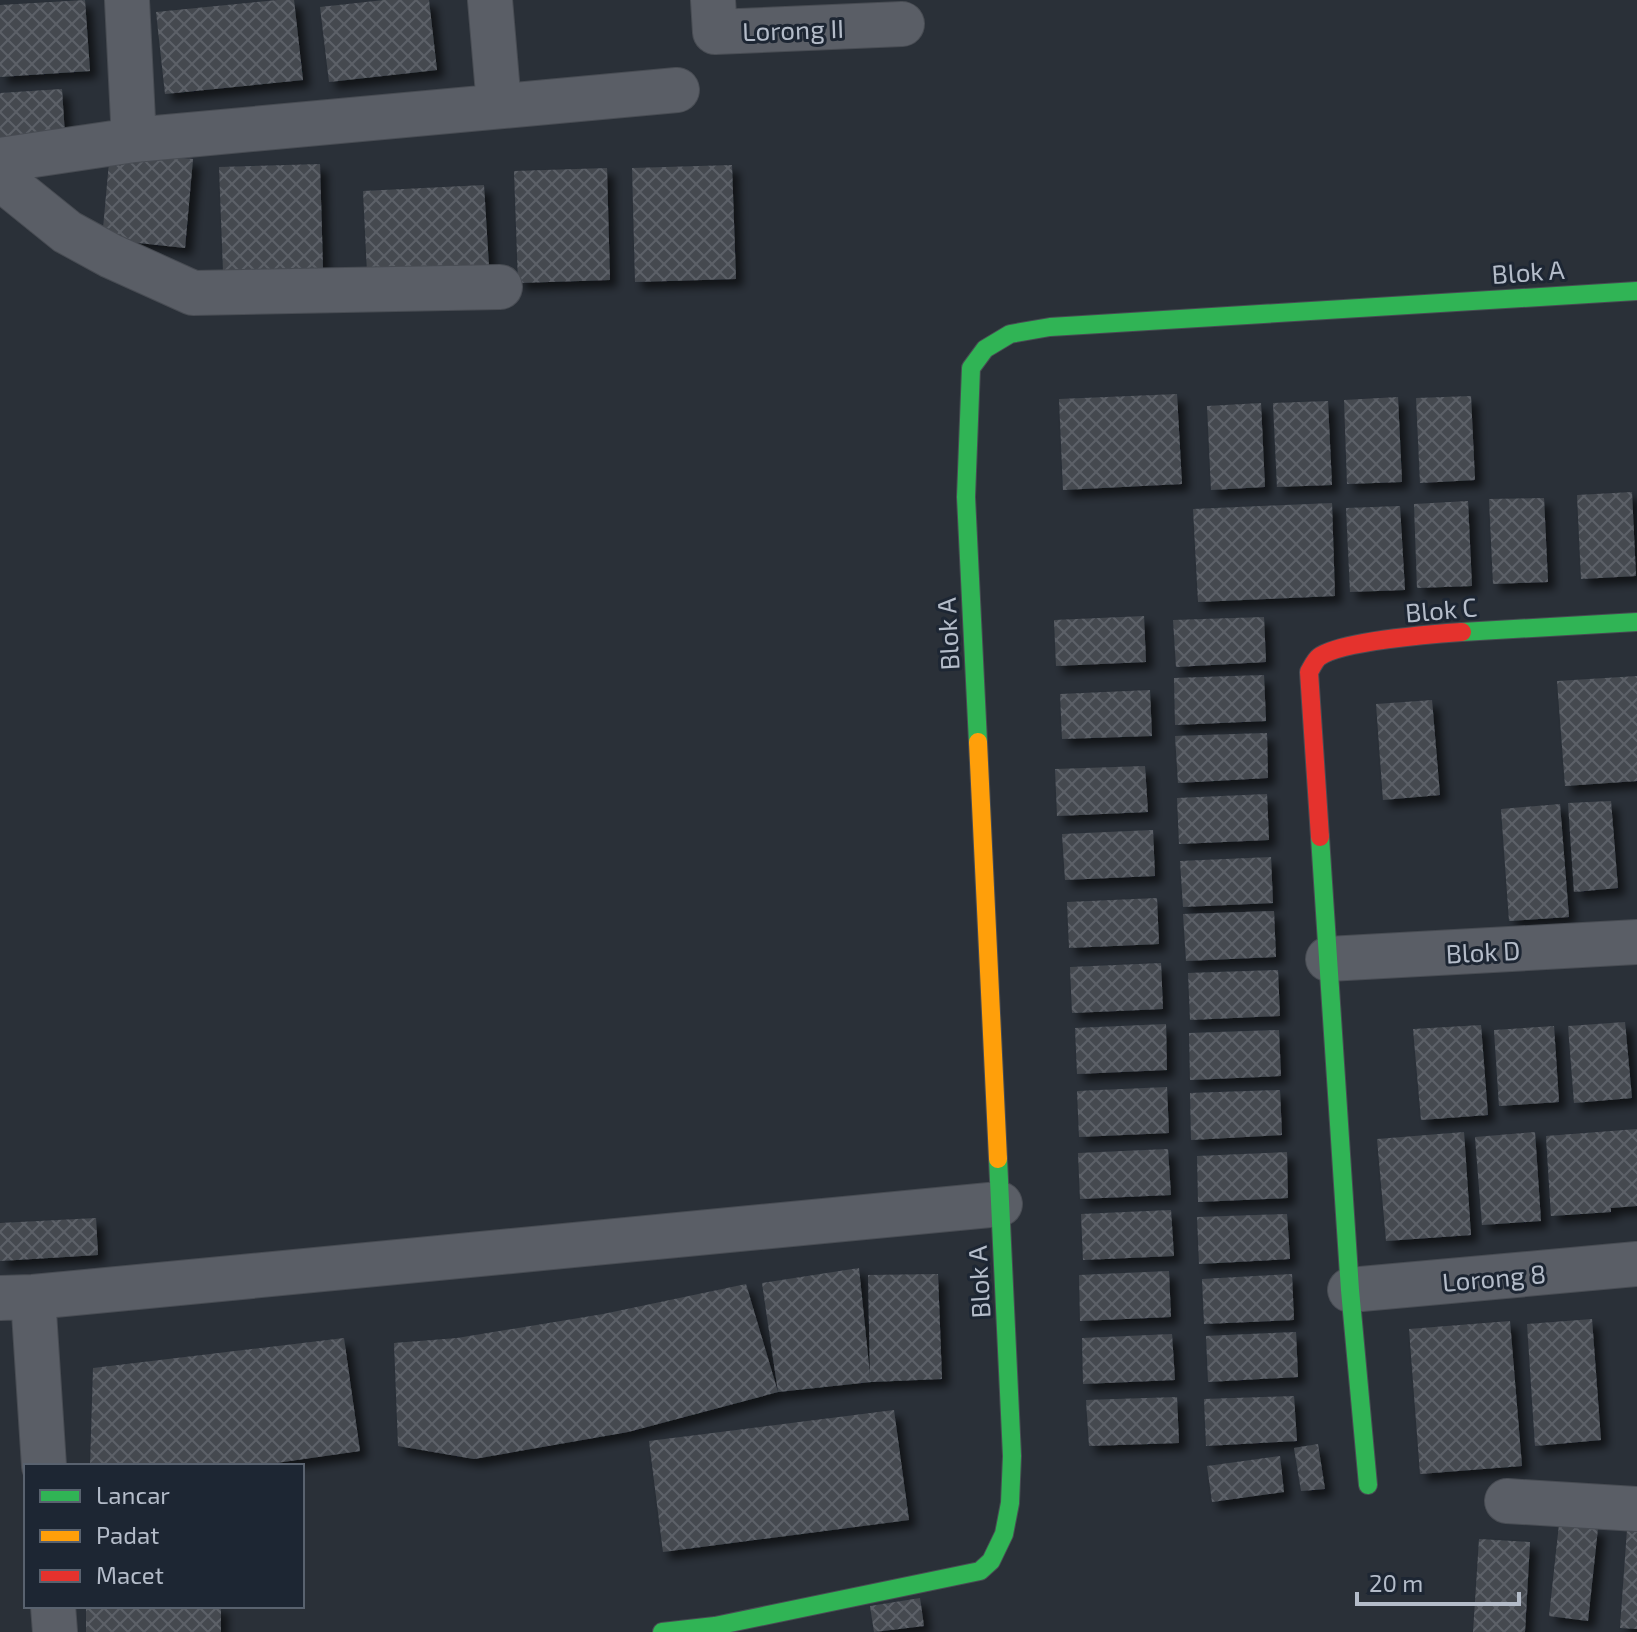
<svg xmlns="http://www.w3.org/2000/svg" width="1637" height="1632" font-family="'Exo 2',sans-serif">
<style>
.building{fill:url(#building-cross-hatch);filter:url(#shadow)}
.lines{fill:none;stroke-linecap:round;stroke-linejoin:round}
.street-casing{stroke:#484c53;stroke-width:46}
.fast-casing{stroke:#484c53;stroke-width:20}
.slow-casing{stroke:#484c53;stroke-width:20}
.jam-casing{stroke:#484c53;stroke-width:20}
.street{stroke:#5a5e66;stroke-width:44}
.fast{stroke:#30b455;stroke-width:18}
.slow{stroke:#ff9f0a;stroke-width:18}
.jam{stroke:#e5322d;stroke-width:18}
.labels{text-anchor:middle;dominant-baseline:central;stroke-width:6;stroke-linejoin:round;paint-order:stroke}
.street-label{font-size:26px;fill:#b4bcc9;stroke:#1d2633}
</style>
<defs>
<pattern id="building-cross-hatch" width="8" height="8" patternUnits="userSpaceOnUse" patternTransform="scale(2)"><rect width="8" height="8" fill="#444950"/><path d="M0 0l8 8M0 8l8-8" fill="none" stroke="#5d6168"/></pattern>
<filter id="shadow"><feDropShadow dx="7" dy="7" stdDeviation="4" flood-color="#0009"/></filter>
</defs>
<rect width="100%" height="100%" fill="#2a3038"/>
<!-- building -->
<path class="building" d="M85,0L90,71L0,77V5Z
M277,0H294L303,80L165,94L156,12Z
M384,0H429L437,70L329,82L320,7Z
M62,89L66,150L0,154V93Z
M110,151L193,159L185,248L102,239Z
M320,164L323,269L223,271L219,167Z
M732,165L736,279L635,282L632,168Z
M607,168L610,280L518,283L514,171Z
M484,185L489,267L367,273L363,191Z
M1177,394L1182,484L1063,490L1059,399Z
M1471,396L1475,480L1420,483L1416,398Z
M1398,397L1402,482L1347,484L1344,400Z
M1328,401L1332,485L1277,487L1273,403Z
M1261,403L1265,487L1211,490L1207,406Z
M1632,492L1636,576L1581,579L1577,495Z
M1544,498L1548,582L1493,584L1489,499Z
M1468,501L1472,586L1417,588L1414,504Z
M1332,503L1335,596L1198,602L1193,509Z
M1400,506L1405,590L1350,592L1346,508Z
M1144,616L1146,662L1056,666L1054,620Z
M1264,617L1266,662L1176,667L1173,620Z
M1264,675L1266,721L1175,725L1174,678Z
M1637,676V781L1565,786L1557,681Z
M1150,690L1152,736L1062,739L1060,694Z
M1432,700L1440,795L1383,800L1376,704Z
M1267,733L1268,778L1178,783L1175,736Z
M1145,766L1148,812L1057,816L1055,769Z
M1267,794L1269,840L1179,844L1177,798Z
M1611,801L1618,888L1574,892L1568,803Z
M1560,804L1569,917L1509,921L1501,809Z
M1153,830L1155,876L1065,880L1062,834Z
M1271,857L1273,903L1183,907L1180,861Z
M1157,898L1159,944L1069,948L1067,902Z
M1274,911L1276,957L1186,961L1183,914Z
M1161,963L1163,1009L1072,1013L1070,967Z
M1278,970L1280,1016L1190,1020L1188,973Z
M1625,1022L1632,1098L1574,1103L1568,1026Z
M1166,1024L1167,1070L1077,1074L1075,1028Z
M1481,1025L1488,1115L1421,1120L1413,1029Z
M1554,1026L1559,1102L1499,1106L1494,1030Z
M1279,1030L1281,1076L1190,1080L1189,1033Z
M1167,1087L1169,1133L1079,1137L1077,1091Z
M1280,1090L1282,1135L1191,1140L1190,1093Z
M1637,1129V1206L1611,1208V1212L1551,1216L1546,1136Z
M1464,1132L1471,1235L1386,1241L1377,1139Z
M1535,1132L1541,1221L1482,1225L1475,1137Z
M1168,1149L1171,1195L1080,1199L1078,1153Z
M1287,1152L1288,1198L1198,1202L1197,1156Z
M1171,1210L1174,1256L1083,1260L1081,1214Z
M1287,1214L1290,1259L1199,1264L1197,1217Z
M96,1218L98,1255L0,1261V1223Z
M859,1268L870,1375L868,1275L938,1274L942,1379L871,1382L778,1392L762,1283Z
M1169,1271L1171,1317L1080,1321L1079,1275Z
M1292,1274L1294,1320L1204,1324L1202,1279Z
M746,1284L778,1392L628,1432L474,1459L398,1446L394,1343L457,1338L603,1314Z
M1592,1319L1601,1440L1535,1446L1527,1324Z
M1510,1321L1522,1466L1420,1474L1409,1329Z
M1296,1332L1298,1377L1208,1382L1206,1336Z
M1172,1334L1175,1380L1083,1384L1082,1338Z
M344,1338L360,1451L255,1466H90L93,1368Z
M1294,1396L1297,1441L1206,1446L1204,1399Z
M1177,1397L1179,1443L1089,1446L1086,1400Z
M894,1410L909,1520L663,1552L649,1441Z
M1318,1444L1325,1489L1301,1491L1294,1448Z
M1280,1456L1284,1492L1212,1502L1207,1466Z
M1559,1524L1598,1528L1588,1621L1549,1616Z
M1627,1529H1637V1629L1620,1628Z
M1479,1539L1530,1542L1525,1632H1473Z
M920,1598L924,1626L874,1632L870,1606Z
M86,1606H221V1632H86Z"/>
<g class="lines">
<!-- street casing -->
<g class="street-casing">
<path id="street" d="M127,0L134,140
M490,0L499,105
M713,0L715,32L902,24
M0,160L134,140L677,90
M0,178L67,232L111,256L193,293L500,287
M1328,959L1637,942
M1350,1290L1637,1264
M33,1297L44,1466
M0,1298L33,1297L1000,1204
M1507,1501L1637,1509
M53,1606L55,1632"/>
</g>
<!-- fast casing -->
<g class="fast-casing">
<path id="fast" d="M1462,632L1637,622
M978,742L966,497L971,368L985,349L1010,334L1050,327L1637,291
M1320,837L1350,1290L1368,1485
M662,1632L715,1626L980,1571L991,1561L1004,1534L1010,1503L1012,1456L998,1159"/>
</g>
<!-- slow casing -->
<g class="slow-casing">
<path id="slow" d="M978,742L998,1159"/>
</g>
<!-- jam casing -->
<g class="jam-casing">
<path id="jam" d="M1320,837L1309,672C1312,667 1315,660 1319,657C1340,641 1433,634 1462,632"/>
</g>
<!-- street -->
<use href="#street" class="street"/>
<!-- fast -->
<use href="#fast" class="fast"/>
<!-- slow -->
<use href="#slow" class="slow"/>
<!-- jam -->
<use href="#jam" class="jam"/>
</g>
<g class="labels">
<!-- street labels -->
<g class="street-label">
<text transform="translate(793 29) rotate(-2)">Lorong II</text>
<text transform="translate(1528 271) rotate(-4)">Blok A</text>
<text transform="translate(1441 609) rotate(-5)">Blok C</text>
<text transform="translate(947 634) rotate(-93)">Blok A</text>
<text transform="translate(1483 951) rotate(-3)">Blok D</text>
<text transform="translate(1494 1277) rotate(-5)">Lorong 8</text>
<text transform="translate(978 1282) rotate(-93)">Blok A</text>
</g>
</g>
<!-- legend -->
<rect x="24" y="1464" width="280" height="144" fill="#1d2633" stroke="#59626f" stroke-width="2"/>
<rect x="40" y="1490" width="40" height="12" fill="#30b455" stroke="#59626f" stroke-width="2"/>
<text x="96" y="1504" font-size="24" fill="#b4bcc9">Lancar</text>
<rect x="40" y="1530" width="40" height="12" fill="#ff9f0a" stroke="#59626f" stroke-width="2"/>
<text x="96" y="1544" font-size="24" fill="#b4bcc9">Padat</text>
<rect x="40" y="1570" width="40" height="12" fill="#e5322d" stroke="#59626f" stroke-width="2"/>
<text x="96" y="1584" font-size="24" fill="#b4bcc9">Macet</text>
<!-- scale -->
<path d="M1357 1592v12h162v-12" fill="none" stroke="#b4bcc9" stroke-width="4"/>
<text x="1369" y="1592" font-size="24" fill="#b4bcc9" stroke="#1d2633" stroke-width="6" paint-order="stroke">20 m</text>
</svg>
